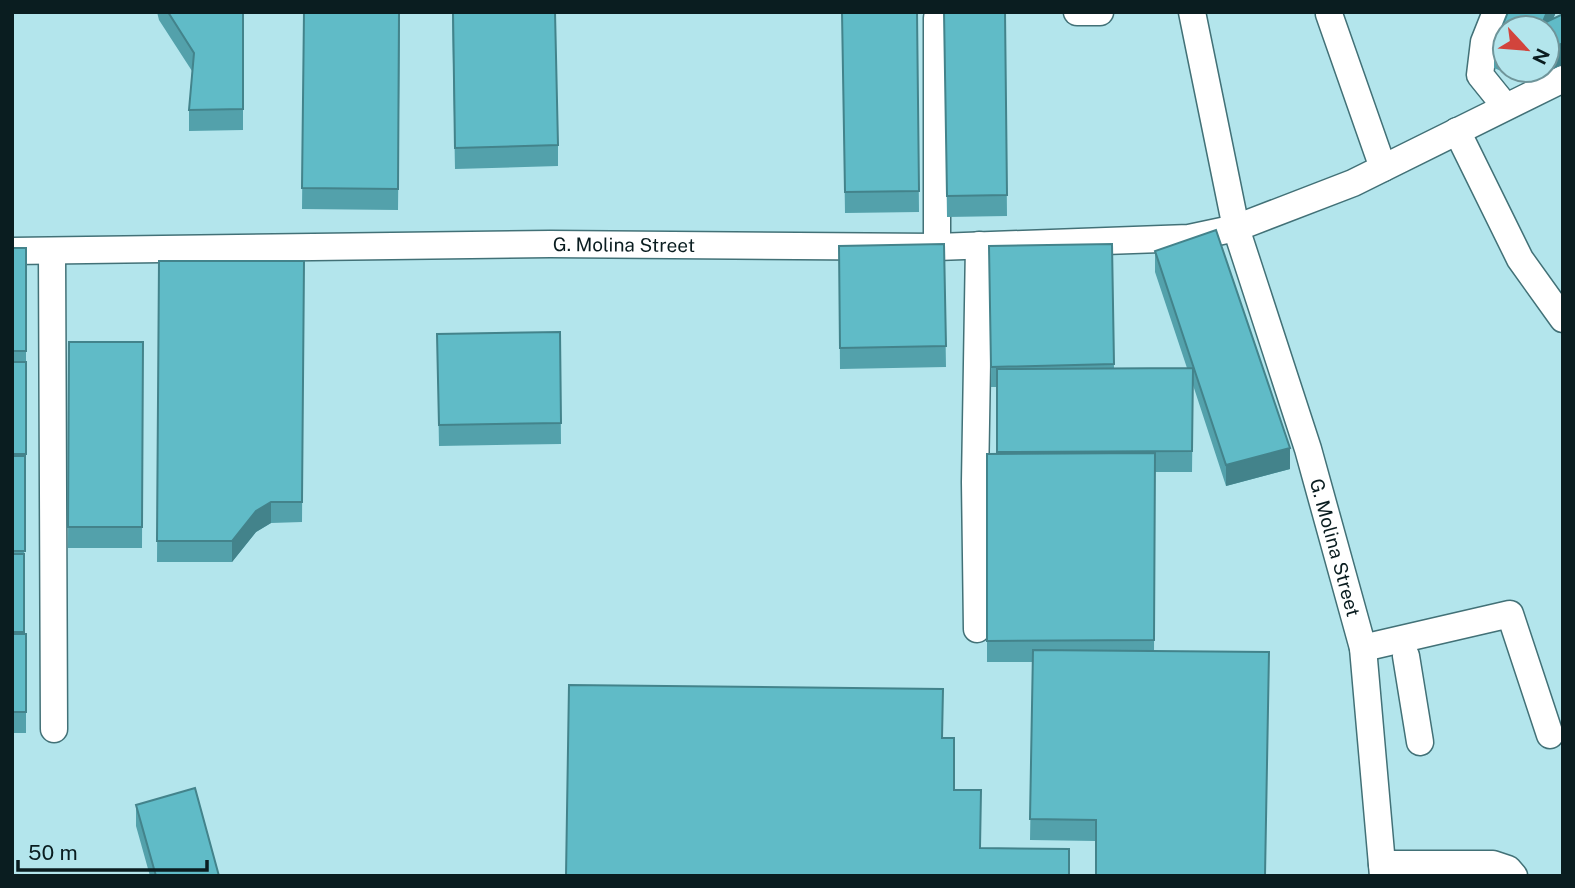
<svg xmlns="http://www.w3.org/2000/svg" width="1575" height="888" font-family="'Public Sans',sans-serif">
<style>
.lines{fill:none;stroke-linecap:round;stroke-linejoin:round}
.minor-casing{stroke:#427177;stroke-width:29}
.minor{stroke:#fff;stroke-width:26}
.wall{fill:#53a1ab;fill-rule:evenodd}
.shaded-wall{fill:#43838b}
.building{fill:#60bbc7;stroke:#43838b;stroke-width:2}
.labels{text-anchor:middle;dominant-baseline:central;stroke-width:7;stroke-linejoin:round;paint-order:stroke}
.street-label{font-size:19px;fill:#0a1d20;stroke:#b3e5ec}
</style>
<rect width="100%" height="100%" fill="#b3e5ec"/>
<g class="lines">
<!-- minor casing -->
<g class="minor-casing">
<g id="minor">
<path d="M1077,12H1100"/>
<path id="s1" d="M1192,12L1236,228L1308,449L1363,648L1383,876"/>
<path d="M1496,12L1484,42L1480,75L1505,106"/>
<path d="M1329,14L1383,168"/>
<path d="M1457,131L1520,259L1563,319"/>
<path d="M937,247V18"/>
<path id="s2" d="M12,251L550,244L937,247L1189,238L1236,228L1353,183L1563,79"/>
<path d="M52,252L54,729"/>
<path d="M977,629L975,482L979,245"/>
<path d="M1363,648L1510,614L1550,735"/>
<path d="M1406,656L1420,742"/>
<path d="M1382,864H1493L1508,869L1514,876"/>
</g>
</g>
<!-- minor -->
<use href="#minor" class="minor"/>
</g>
<!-- wall -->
<path class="wall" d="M157,12H243V130L189,131V110L192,71L159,20Z
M304,12H400L398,210L302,209Z
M452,12L558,145V166L455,169Z
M842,12H917L919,212L845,213Z
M944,12H1005L1007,216L947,217Z
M1508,12H1556L1553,19L1563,14V64L1527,82L1494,68V47ZM1505,28H1547V70H1505Z
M944,244L946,367L840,369L839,246Z
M1112,244L1114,369L1187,368L1155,272V251L1290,469L1226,486L1193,385L1192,472H1155L1154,651L1096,841L1030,840L1033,662H987V454H997V387H991L989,246Z
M12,248H26V475H25L24,572V634H26V733H12Z
M159,261H304L302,522L271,523L256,532L232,562H157Z
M560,332L561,444L439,446L437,334Z
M69,342H143L142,548H68Z
M136,805L219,876H150L136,826Z"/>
<!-- shaded-wall -->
<path class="shaded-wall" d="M1547,12H1556L1547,34L1542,24Z
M1563,43V64L1527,82V70H1547V51Z
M1290,448V469L1226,486V465Z
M271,502V523L256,532L232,562V541L256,511Z"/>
<!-- building -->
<path class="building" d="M168,12H243V109L189,110L194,53Z
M304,12H399L398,189L302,188Z
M453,12H555L558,145L455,148Z
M842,12H917L919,191L845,192Z
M944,12H1005L1007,195L947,196Z
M1508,12H1547L1542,24L1563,14V43L1547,51V28H1505V52L1494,47Z
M1216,230L1290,448L1226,465L1155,251Z
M944,244L946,346L840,348L839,246Z
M1112,244L1114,364L991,367L989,246Z
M12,248H26V351H12Z
M159,261H304L302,502H271L256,511L232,541H157Z
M560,332L561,423L439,425L437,334Z
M69,342H143L142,527H68Z
M12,362H26V454H12Z
M1193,368L1192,451L997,452V369Z
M1155,453L1154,640L987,641V454Z
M12,456H25V551H12Z
M12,554H24V632H12Z
M12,634H26V712H12Z
M1033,650L1269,652L1265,876H1096V820L1030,819Z
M569,685L943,689L942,738H954V790H981L980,848L1069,849V876H566Z
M195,788L219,876H156L136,805Z"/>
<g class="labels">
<!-- street labels -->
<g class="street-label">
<text stroke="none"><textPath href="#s2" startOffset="612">G. Molina Street</textPath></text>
<text stroke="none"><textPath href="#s1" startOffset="555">G. Molina Street</textPath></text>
</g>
</g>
<!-- border -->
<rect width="1575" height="888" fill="none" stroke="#0a1d20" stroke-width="28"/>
<!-- north arrow -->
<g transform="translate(1526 49) rotate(116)"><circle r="33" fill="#b3e5ec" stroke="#6f959a" stroke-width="2"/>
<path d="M0-5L12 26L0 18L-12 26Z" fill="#d2443c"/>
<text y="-10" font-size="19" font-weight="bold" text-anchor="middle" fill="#0a1d20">N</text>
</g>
<!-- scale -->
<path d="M18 860v10h189v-10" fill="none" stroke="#0a1d20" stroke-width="3.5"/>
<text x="28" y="860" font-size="21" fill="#0a1d20" stroke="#b3e5ec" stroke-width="5" paint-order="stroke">50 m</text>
</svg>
